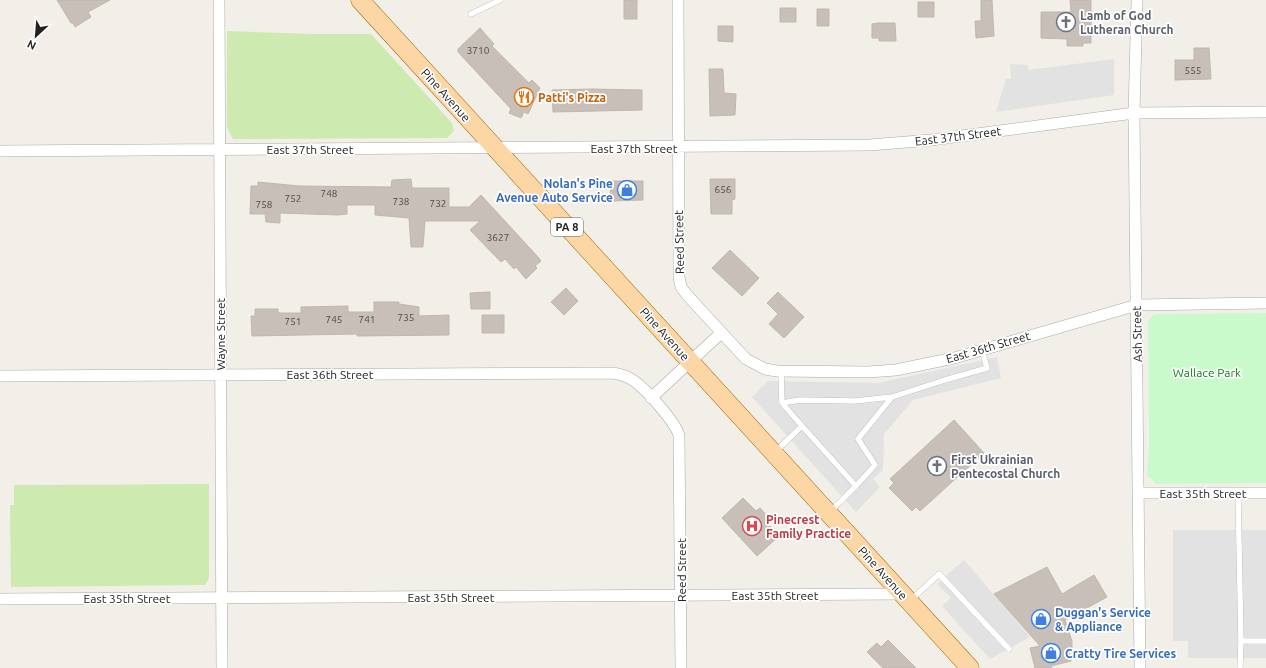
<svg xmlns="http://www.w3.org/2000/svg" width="1266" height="668" font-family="Ubuntu,sans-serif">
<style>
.grass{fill:#cdebb0}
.park{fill:#c8facc}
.parking{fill:#e2e2e2}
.building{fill:#c7bfb8;stroke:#c4b6ab}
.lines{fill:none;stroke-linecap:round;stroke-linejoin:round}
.service-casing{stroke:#a9a9a9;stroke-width:6}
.minor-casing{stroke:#a9a9a9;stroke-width:12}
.primary-casing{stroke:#a06b00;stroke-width:19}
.service{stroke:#fff;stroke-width:5.5}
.minor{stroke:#fff;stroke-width:11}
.primary{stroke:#fcd6a4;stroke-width:18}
.labels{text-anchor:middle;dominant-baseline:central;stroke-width:3.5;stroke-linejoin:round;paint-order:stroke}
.number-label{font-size:10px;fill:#4b4948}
.shield{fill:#fff;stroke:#646464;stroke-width:1}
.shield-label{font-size:11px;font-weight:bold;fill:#222}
.worship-label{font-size:12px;font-weight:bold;fill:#5b616d;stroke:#fff;text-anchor:start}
.street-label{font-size:12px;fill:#222;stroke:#fff}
.food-label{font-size:12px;font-weight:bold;fill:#c56008;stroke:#fff;text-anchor:start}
.shop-label{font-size:12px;font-weight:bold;fill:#366cbe;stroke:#fff;text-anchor:start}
.park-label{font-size:12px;fill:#0c8416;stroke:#fff}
.health-label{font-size:12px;font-weight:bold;fill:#be3a42;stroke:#fff;text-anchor:start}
</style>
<rect width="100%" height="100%" fill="#f2efe9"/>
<!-- grass -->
<path class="grass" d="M227,31L314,34H371L452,123L454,131L447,138L233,139L227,127Z
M209,484V578L205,585L11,587L10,505H14V485Z"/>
<!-- park -->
<path class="park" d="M1266,313V483L1156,484L1147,475L1149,447L1148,322L1153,315L1158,314Z"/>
<!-- parking -->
<path class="parking" d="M1114,59V95L996,112L1006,79H1011L1010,64L1028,65V70Z
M997,357L1001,378L913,400L884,434L883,470L873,479L880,487L856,512L752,397L768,381L878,383Z
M1173,530H1266V658H1188V641H1173Z
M964,560L1030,637L990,659L942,606L951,598L937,584Z"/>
<!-- building -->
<path class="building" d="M57,0H110L88,12L91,17L75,27L73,23H71Z
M624,0H637V19H624Z
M981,0H992L994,36L976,38L975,21H981Z
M1070,0H1091V43H1083V46H1067V39L1041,38V12H1071Z
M918,2H934V17H918Z
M780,8H796V22H780Z
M817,9H829V26H817Z
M878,23H895L896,41H879V38H872V24Z
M718,26H733V42L718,41Z
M480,28L494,44L492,46L529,83L532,80L540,88L528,114L524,112L521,118L509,113L511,109L458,52V49Z
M1194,48H1209L1211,79L1175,80V60H1194Z
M709,69H723L724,93L736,94L735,115L710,116Z
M592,89L642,90V110L553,112L552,90Z
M411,179L412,188H449V207H469L481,195L538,257L541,261L535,266L537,268L526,279L516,267L514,269L505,259L501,262L470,230L480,221H425L423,247H411L409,218L375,215V205H347V214L338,215L280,213V223L266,222L265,214H250L251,186H258V182L299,186L391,187L392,180Z
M710,179H735V199L732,200V214H711Z
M611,181H643V200L610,201Z
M730,250L759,278L742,296L712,268Z
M566,288L578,301L564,315L551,302Z
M490,292V309H471L470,293Z
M778,292L804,317L784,338L769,324L778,314L767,303Z
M374,302H399V304L419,307V316L449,315V335L357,336V334L252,336L251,316H255V309H278V313H301V307L348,306V312H374Z
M482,315H504V333H482Z
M954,420L984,453L920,511L916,507L912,511L889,488L894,483L890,479Z
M743,498L756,511L760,508L770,519L766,522L779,536L757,556L722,518Z
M1047,567L1062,594L1094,575L1107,597L1065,620L1072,641V649H1069L1071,661L1051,666L1052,668H1035L1030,648L1040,646L994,594Z
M888,640L916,668H883L867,652L877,643L881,647Z"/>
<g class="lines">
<!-- service casing -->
<g class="service-casing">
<path id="service" d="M471,14L500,0
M781,371L782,403L802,426
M782,403L800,400L855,401L892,397L945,380L987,368L982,350
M775,452L802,426L856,486L830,512
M856,486L875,465L858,439L892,397
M1238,493L1241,641
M911,600L939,574L1009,649
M1240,668L1241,641H1266"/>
</g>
<!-- minor casing -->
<g class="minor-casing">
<path id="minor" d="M219,0L222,668
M678,0L679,277L681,287L687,295L746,359L765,369L777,371L868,372L896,370L954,358L1137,305L1266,303
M1137,0L1134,113L1140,668
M0,151L870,145L931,140L1134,113L1266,112
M0,376L613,373C619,374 626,376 631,379C644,386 675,422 679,435L681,668
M651,398L721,333
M1139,493H1266
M0,599L903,594"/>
</g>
<!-- primary casing -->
<g class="primary-casing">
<path id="primary" d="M360,0L970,668"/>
</g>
<!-- service -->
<use href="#service" class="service"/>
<!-- minor -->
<use href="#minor" class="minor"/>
<!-- primary -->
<use href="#primary" class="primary"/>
</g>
<!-- icons -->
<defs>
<g id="church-ring" transform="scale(1)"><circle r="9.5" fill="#fff" stroke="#6b7280" stroke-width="1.5"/><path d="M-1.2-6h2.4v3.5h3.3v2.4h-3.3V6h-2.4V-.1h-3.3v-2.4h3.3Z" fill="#6b7280"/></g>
<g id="restaurant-ring" transform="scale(1)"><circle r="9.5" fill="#fff" stroke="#e8710a" stroke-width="1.5"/><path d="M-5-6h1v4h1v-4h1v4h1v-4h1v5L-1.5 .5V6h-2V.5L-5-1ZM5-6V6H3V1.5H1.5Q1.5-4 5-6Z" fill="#e8710a"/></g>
<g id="shop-ring" transform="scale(1)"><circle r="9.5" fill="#fff" stroke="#3f7fe0" stroke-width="1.5"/><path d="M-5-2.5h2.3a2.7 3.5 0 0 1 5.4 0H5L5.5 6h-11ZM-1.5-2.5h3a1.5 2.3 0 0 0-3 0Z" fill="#3f7fe0"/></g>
<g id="hospital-ring" transform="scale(1)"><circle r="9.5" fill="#fff" stroke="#e0444e" stroke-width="1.5"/><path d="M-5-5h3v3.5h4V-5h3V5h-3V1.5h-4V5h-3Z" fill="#e0444e"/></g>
</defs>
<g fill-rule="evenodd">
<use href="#church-ring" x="1066" y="22"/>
<use href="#restaurant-ring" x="524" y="97"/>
<use href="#shop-ring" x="627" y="190"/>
<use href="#church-ring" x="937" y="466"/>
<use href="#hospital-ring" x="752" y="526"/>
<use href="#shop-ring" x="1041" y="619"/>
<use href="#shop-ring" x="1051" y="653"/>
</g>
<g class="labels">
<!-- number labels -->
<g class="number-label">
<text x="478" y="50">3710</text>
<text x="1193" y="70">555</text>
<text x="723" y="189">656</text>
<text x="329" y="193">748</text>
<text x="293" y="198">752</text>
<text x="401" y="201">738</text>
<text x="438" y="203">732</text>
<text x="264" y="204">758</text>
<text x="498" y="237">3627</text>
<text x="406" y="317">735</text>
<text x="334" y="319">745</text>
<text x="367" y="319">741</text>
<text x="293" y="321">751</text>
</g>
<!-- shield labels -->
<rect class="shield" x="551" y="218" width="32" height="18" rx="3"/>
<g class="shield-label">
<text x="567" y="227">PA 8</text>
</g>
<!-- worship labels -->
<g class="worship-label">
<text x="1080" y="15">Lamb of God<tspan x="1080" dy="14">Lutheran Church</tspan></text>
<text x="951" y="459">First Ukrainian<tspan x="951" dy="14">Pentecostal Church</tspan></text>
</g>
<!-- street labels -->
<g class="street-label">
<text transform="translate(446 95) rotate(48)">Pine Avenue</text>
<text transform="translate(958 136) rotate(-7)">East 37th Street</text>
<text x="634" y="148">East 37th Street</text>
<text x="310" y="149">East 37th Street</text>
<text transform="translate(679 242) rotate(-91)">Reed Street</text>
<text transform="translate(220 334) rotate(-90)">Wayne Street</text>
<text transform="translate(665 334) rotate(48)">Pine Avenue</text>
<text transform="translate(1137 334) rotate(-91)">Ash Street</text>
<text transform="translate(988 347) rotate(-16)">East 36th Street</text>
<text x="330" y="374">East 36th Street</text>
<text x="1203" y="493">East 35th Street</text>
<text transform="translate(681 570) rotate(-90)">Reed Street</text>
<text transform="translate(883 573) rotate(48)">Pine Avenue</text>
<text x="775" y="595">East 35th Street</text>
<text x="451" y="597">East 35th Street</text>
<text x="127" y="598">East 35th Street</text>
</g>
<!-- food labels -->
<g class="food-label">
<text x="538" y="97">Patti's Pizza</text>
</g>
<!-- shop labels -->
<g class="shop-label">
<text x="613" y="183" text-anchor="end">Nolan's Pine<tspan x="613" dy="14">Avenue Auto Service</tspan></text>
<text x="1055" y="612">Duggan's Service<tspan x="1055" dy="14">&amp; Appliance</tspan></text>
<text x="1065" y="653">Cratty Tire Services</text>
</g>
<!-- park labels -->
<g class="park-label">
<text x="1207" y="372">Wallace Park</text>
</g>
<!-- health labels -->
<g class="health-label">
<text x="766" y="519">Pinecrest<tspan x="766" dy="14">Family Practice</tspan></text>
</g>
</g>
<!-- north arrow -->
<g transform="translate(36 36) rotate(206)" stroke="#ffffff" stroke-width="3" paint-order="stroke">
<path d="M0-3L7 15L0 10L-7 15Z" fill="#222222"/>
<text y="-6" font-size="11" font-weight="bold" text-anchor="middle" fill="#222222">N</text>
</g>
</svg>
